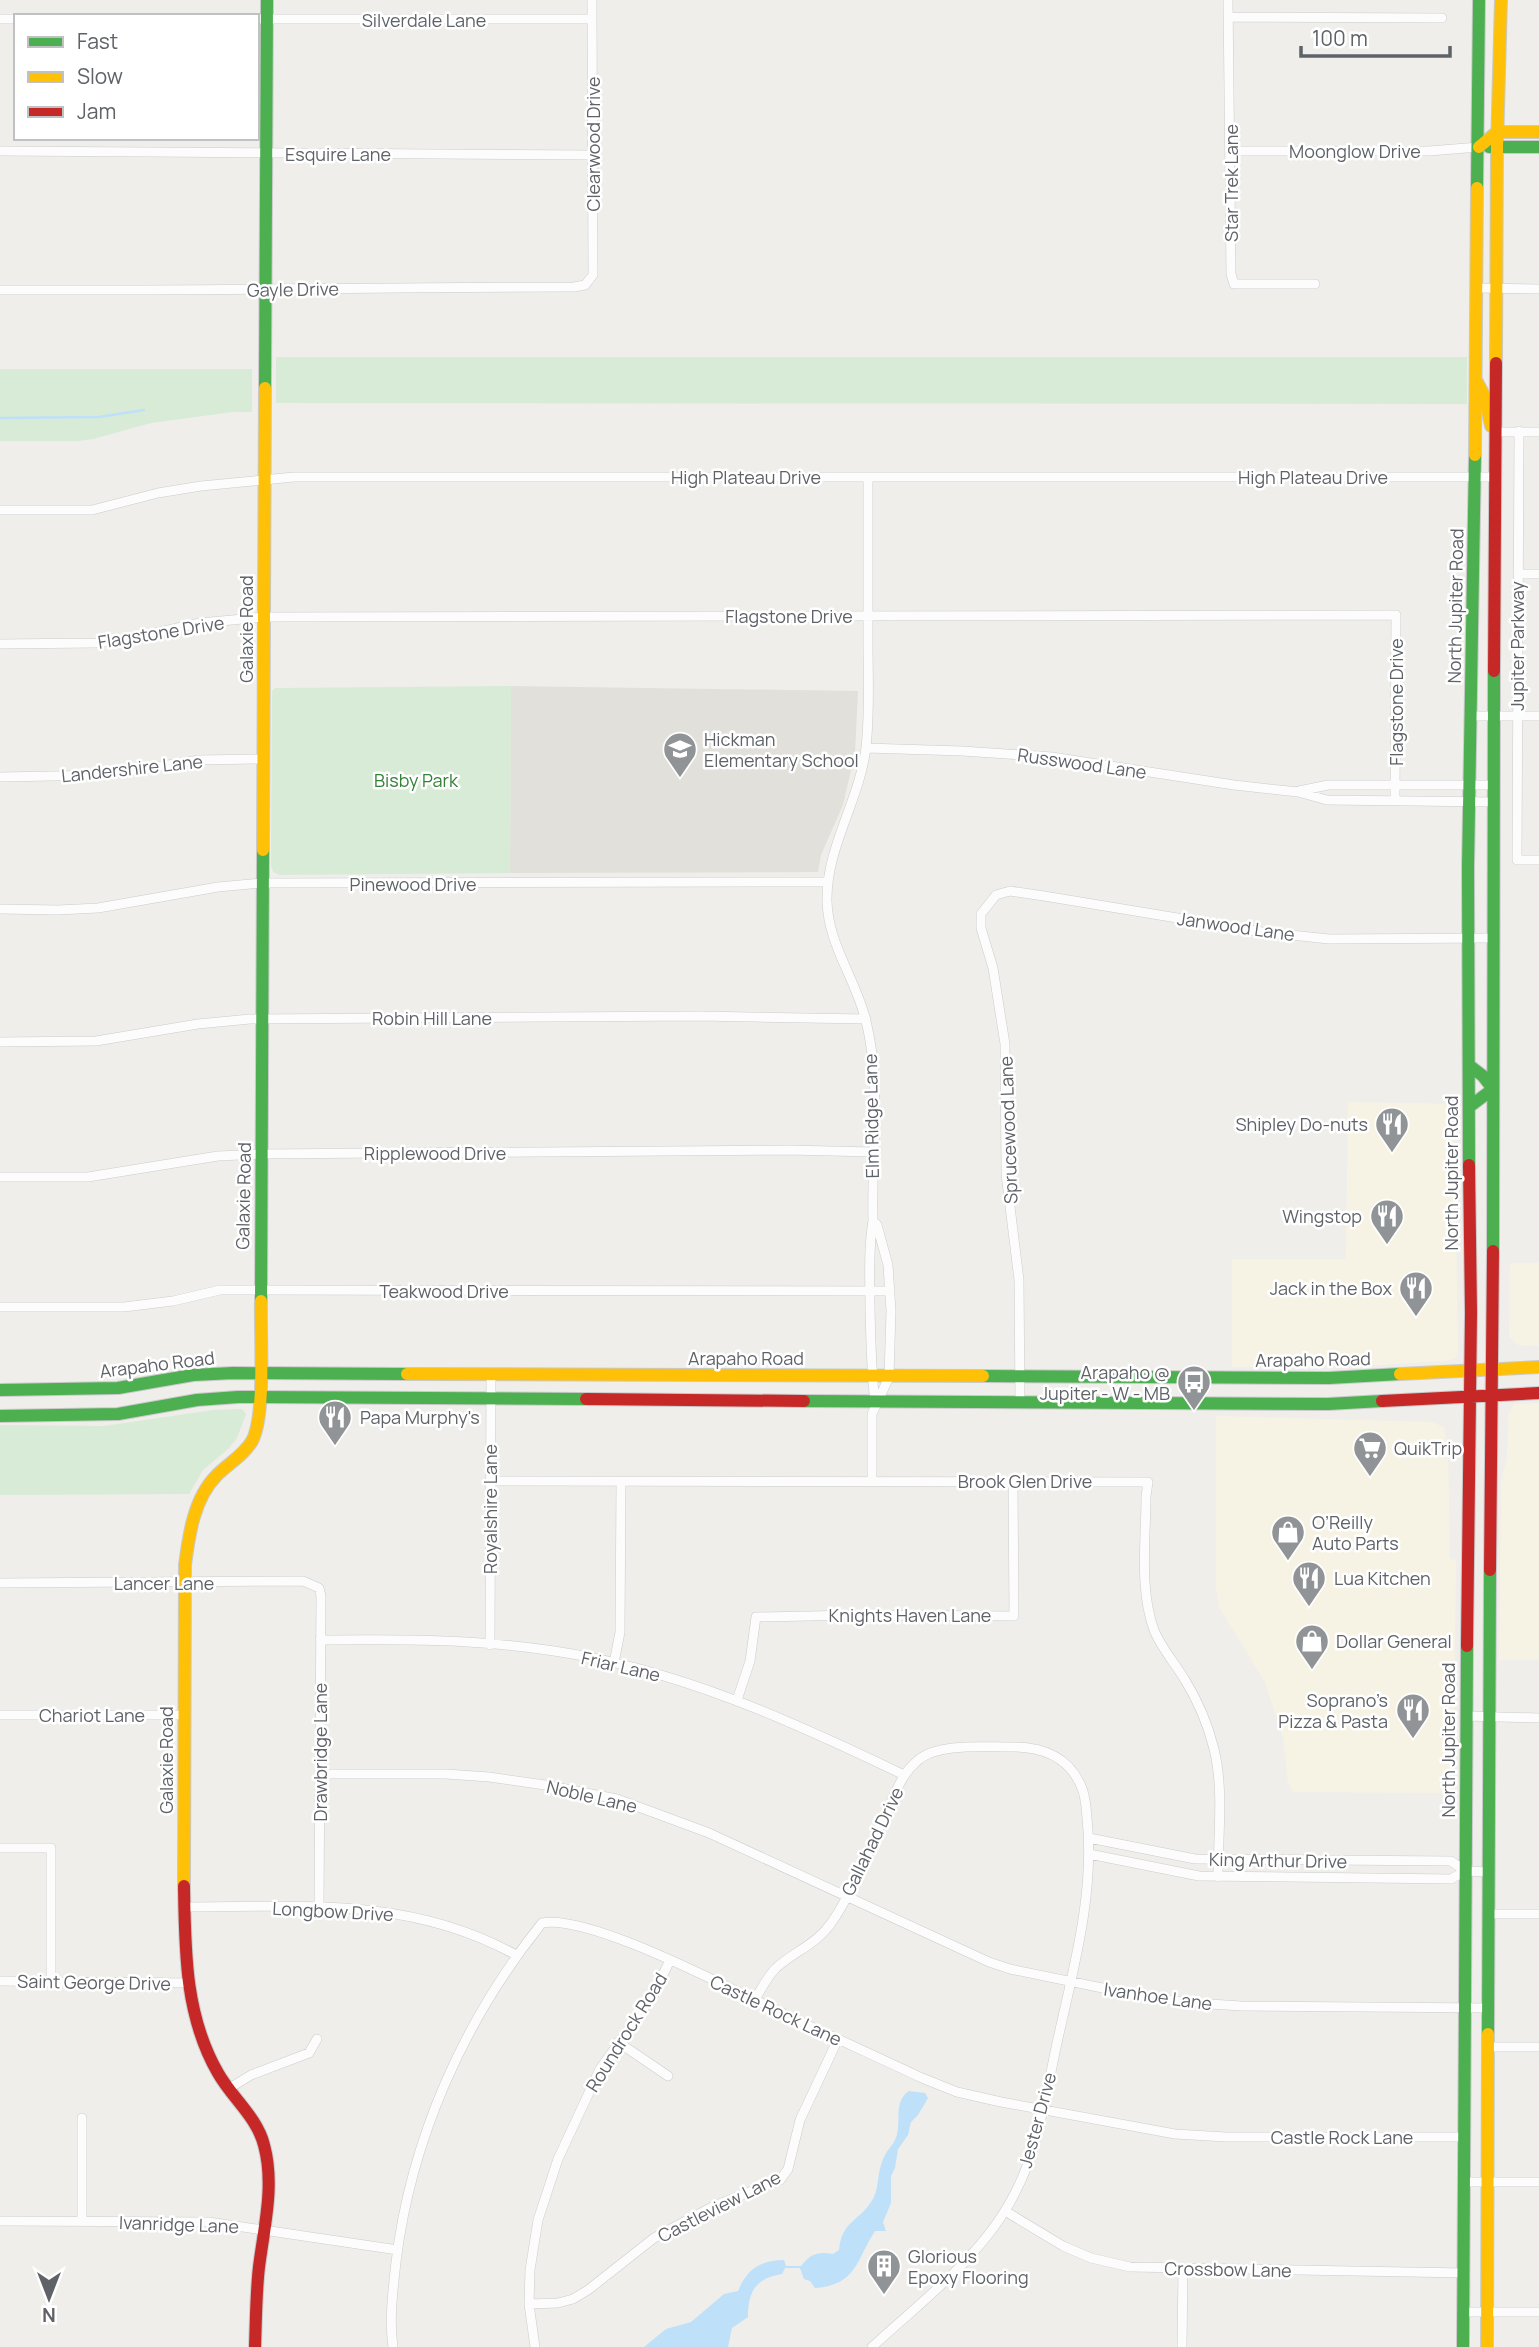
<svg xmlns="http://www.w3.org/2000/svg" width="1539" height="2347" font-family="Manrope,sans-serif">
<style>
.commercial{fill:#f7f3e4}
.education{fill:#e2e0da}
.green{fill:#d8ebd6}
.water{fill:#bfe0f9}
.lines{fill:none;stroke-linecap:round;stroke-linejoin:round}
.stream{stroke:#bfe0f9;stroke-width:2.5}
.street-casing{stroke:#cbcccc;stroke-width:10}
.fast-casing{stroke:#cacacb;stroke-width:14}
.slow-casing{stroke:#cacacb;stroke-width:14}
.jam-casing{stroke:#cacacb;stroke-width:14}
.street{stroke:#fdfcfc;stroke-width:9}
.fast{stroke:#4caf50;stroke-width:12}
.slow{stroke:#ffc107;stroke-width:12}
.jam{stroke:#c62828;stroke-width:12}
.labels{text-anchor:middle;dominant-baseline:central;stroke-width:5;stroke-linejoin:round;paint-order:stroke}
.street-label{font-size:18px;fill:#5f6368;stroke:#fff}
.poi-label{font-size:18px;fill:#5f6368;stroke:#fff;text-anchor:start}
.park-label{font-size:18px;fill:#348238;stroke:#fff}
</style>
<rect width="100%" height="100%" fill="#efeeea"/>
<!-- commercial -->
<path class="commercial" d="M1348,1102L1454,1104L1458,1352L1455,1358L1445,1361L1362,1366L1232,1367V1259H1346Z
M1510,1263H1539V1346L1518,1345L1509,1337Z
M1539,1403V1660H1499L1501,1482L1507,1458L1508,1415L1514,1404Z
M1216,1416L1431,1422L1444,1427L1448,1453L1450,1559L1456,1560L1453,1793L1293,1792L1288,1781L1283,1738L1265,1682L1219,1607L1216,1588Z"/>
<!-- education -->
<path class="education" d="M511,686L858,691L855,753L843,805L821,855L818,872L510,873Z"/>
<!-- green -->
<path class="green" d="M276,357H1467V404L276,403Z
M0,369H252V412H233L151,423L93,439L79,441H0Z
M511,686L510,873L280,875L273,872L271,865L272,691L275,688Z
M242,1409L246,1414L237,1438L228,1449L203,1470L189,1494L0,1495V1425L104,1426L213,1410Z"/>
<!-- water -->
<path class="water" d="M909,2091L925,2093L928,2098L918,2115L911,2122L908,2135L898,2149L895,2168L891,2176V2203L883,2222L886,2231H875C856,2260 857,2285 815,2288L810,2281L804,2279L800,2268H785L782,2274C756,2278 748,2291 748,2317L732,2328L728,2347H644L666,2329L691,2322L724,2294L738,2291C747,2269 761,2260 784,2260L786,2266H801C810,2254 818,2251 833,2254L839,2250C842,2221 857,2223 871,2202C879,2191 877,2177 881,2165C885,2152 888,2151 894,2142C904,2125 891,2103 909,2091Z"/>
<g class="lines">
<!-- stream -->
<path class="stream" d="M0,418L99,417L144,410"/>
<!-- street casing -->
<g class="street-casing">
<path id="street" d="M1228,0L1231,274L1234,284H1315
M1228,17L1442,18
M0,19H16
M257,19H592
M0,151L593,155
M1231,151H1429L1479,147
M1477,288L1539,289
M0,290C192,291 383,287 574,287L585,285L593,275L592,0
M1519,431L1517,860H1539
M1497,432H1539
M868,477C868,532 868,587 868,641C868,677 870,712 866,747C860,800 826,847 827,901C828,945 856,979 866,1021C882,1085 871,1156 873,1221C868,1250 870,1280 870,1309C871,1340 871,1371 875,1402
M0,510H92L158,493L201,486L294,477H1496
M1518,574H1539
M0,644L96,643L123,640L200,623L264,617L1396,615L1395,801
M1471,716H1539
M866,748L962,751L1052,757L1234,785L1298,792L1327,800L1494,802
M0,777L105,775L199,760L263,759
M1299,791L1328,785H1494
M0,909L58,910L98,908L218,887L261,883L828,882
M0,1042L96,1041L198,1024L250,1019L699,1016L866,1019
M0,1177H88L218,1156L261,1154L789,1150L873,1152
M0,1307H124L173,1301L220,1290L890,1291
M1020,1402L1019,1280L1006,1174L1005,1044L993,968L981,928V914L996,895L1010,891L1044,896L1262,932L1329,939L1492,938
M491,1481L1148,1482L1146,1496C1146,1539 1139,1589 1154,1630C1161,1648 1175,1663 1185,1680C1198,1701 1208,1725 1214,1749C1224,1789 1218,1836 1218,1877
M872,1481V1414L889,1377L891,1311L888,1265L877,1225L873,1221
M0,1583L303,1581L319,1588L321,1596L319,1907
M320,1640C398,1639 477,1639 554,1651C677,1669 792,1721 904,1775
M490,1645L491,1374
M614,1663L620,1632L621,1482
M737,1700L750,1661L756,1617L856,1615L1014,1616L1013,1481
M0,1715H184
M1466,1716L1539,1718
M321,1774H446L489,1777L545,1785L617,1799L709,1833L989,1962L1010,1969L1151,1998L1195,2003L1241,2006L1488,2008
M1089,1838L1195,1859L1451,1861L1465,1871
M0,1848H51V1981
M1089,1854L1199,1876L1451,1879L1465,1871L1489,1872
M184,1907C302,1907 409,1896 516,1955
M1488,1914H1539
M0,1981L188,1983
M755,2000C761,1989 767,1977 776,1968C795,1951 817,1944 832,1922C854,1889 869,1849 886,1813C895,1794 901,1775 917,1761C936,1743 983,1747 1008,1747C1040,1746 1068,1755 1081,1786C1086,1796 1086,1808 1087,1818C1095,1894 1073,1970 1057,2043C1046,2093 1039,2147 1015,2193C984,2255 922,2301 872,2347
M618,2042L668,2076
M1488,2047H1539
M228,2089L251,2075L309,2053L317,2039
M1464,2182H1539
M1005,2211L1063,2246L1091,2258L1130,2267L1464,2273
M0,2221L209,2222L398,2250
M82,2221V2118
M529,2304L558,2303L573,2299L588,2290L654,2238L714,2206L780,2180L788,2169L800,2120L838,2039
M1464,2312H1539
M393,2347C389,2319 393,2290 396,2262C411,2139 464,2020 542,1923C590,1914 728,1988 776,2010C824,2033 873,2055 922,2078L957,2092L1001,2102L1175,2134L1226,2137H1464
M535,2347L529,2304L530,2270L538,2220L558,2159L600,2069L654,1994L670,1960
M1182,2347L1183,2268"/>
</g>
<!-- fast casing -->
<g class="fast-casing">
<path id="fast" d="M1489,147H1539
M1477,188L1479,0
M265,388L267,0
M1469,1107L1493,1089L1483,1076L1470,1066
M1469,1165L1468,867L1475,455
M1493,1251L1494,671
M261,1301L263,850
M983,1376L1329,1378L1400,1374
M0,1390L118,1388L193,1375L233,1373L407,1374
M804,1401L1328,1404L1382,1401
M0,1416L118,1414L197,1400L238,1397L586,1399
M1488,2034L1490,1570
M1463,2347L1467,1646"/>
</g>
<!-- slow casing -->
<g class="slow-casing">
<path id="slow" d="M1479,147L1497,132H1539
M1496,363L1497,147L1501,0
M1476,380L1485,397L1491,426
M1475,455L1477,188
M263,850L265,388
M407,1374L983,1376
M1400,1374L1539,1367
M184,1886L185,1565C189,1534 194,1498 217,1475C228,1464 244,1455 252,1441C266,1416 260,1333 261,1301
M1487,2347L1488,2034"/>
</g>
<!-- jam casing -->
<g class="jam-casing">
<path id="jam" d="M1494,671L1496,363
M586,1399L804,1401
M1382,1401L1539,1393
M1490,1570L1493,1251
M1467,1646L1471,1312L1469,1165
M184,1886C185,1951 185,2016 218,2073C232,2098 257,2117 264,2145C275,2185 264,2227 259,2267C256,2293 256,2320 255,2347"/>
</g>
<!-- street -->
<use href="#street" class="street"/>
<!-- fast -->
<use href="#fast" class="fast"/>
<!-- slow -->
<use href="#slow" class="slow"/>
<!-- jam -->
<use href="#jam" class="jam"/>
</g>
<!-- icons -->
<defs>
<g id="school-pin" transform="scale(1.75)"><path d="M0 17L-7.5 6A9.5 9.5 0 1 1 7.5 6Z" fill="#919496" stroke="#fff"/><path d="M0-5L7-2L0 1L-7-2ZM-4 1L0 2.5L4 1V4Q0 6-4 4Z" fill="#fff"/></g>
<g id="restaurant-pin" transform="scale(1.75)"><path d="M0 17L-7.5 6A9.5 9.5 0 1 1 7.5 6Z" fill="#919496" stroke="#fff"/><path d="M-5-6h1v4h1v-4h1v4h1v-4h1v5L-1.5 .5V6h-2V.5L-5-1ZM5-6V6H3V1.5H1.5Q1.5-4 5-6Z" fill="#fff"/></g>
<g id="bus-pin" transform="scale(1.75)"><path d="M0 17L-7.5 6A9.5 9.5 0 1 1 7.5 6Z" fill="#919496" stroke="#fff"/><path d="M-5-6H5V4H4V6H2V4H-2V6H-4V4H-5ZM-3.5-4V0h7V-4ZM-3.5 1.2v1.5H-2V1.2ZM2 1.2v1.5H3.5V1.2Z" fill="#fff"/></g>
<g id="supermarket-pin" transform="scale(1.75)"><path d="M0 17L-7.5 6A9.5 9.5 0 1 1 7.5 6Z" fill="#919496" stroke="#fff"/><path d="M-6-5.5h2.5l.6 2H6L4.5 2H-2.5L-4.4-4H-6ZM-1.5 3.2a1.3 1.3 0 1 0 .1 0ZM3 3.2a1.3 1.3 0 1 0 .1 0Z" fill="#fff"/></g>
<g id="shop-pin" transform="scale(1.75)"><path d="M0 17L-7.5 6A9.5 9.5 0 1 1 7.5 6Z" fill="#919496" stroke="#fff"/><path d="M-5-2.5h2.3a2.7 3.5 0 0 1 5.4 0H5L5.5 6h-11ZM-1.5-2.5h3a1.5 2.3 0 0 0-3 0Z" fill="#fff"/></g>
<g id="building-pin" transform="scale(1.75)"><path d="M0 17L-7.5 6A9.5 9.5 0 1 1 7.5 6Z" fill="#919496" stroke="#fff"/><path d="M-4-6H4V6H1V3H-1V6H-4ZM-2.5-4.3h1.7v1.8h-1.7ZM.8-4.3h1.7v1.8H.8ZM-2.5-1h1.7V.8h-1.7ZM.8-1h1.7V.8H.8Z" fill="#fff"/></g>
</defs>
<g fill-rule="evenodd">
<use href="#school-pin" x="680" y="749"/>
<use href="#restaurant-pin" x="1392" y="1124"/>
<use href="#restaurant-pin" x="1387" y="1216"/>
<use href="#restaurant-pin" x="1416" y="1288"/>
<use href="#bus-pin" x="1194" y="1382"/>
<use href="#restaurant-pin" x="335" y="1417"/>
<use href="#supermarket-pin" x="1370" y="1448"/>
<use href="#shop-pin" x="1288" y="1532"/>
<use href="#restaurant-pin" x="1309" y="1578"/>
<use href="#shop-pin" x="1312" y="1641"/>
<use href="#restaurant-pin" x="1413" y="1710"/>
<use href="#building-pin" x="884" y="2266"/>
</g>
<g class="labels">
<!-- street labels -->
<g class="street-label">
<text x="424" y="20">Silverdale Lane</text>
<text transform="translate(593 144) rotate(-90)">Clearwood Drive</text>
<text x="1355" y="151">Moonglow Drive</text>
<text x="338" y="154">Esquire Lane</text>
<text transform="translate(1231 183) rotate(-90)">Star Trek Lane</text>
<text transform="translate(293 289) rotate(-1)">Gayle Drive</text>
<text x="746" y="477">High Plateau Drive</text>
<text x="1313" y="477">High Plateau Drive</text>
<text transform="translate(1455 606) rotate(-89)">North Jupiter Road</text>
<text x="789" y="616">Flagstone Drive</text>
<text transform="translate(246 629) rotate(-90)">Galaxie Road</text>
<text transform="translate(161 632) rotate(-9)">Flagstone Drive</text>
<text transform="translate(1517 646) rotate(-90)">Jupiter Parkway</text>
<text transform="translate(1396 702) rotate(-90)">Flagstone Drive</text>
<text transform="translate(1082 763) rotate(8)">Russwood Lane</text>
<text transform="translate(132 768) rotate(-6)">Landershire Lane</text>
<text x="413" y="884">Pinewood Drive</text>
<text transform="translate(1236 926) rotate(8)">Janwood Lane</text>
<text x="432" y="1018">Robin Hill Lane</text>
<text transform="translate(871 1116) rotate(-91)">Elm Ridge Lane</text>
<text transform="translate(1008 1130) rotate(-92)">Sprucewood Lane</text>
<text x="435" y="1153">Ripplewood Drive</text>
<text transform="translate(1451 1173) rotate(-90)">North Jupiter Road</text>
<text transform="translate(243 1196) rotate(-89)">Galaxie Road</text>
<text x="444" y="1291">Teakwood Drive</text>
<text x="746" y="1358">Arapaho Road</text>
<text transform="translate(1313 1359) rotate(-1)">Arapaho Road</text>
<text transform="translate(157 1364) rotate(-7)">Arapaho Road</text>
<text x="1025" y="1481">Brook Glen Drive</text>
<text transform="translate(490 1509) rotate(-90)">Royalshire Lane</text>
<text x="164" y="1583">Lancer Lane</text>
<text x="910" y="1615">Knights Haven Lane</text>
<text transform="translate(621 1666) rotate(13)">Friar Lane</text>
<text x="92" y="1715">Chariot Lane</text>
<text transform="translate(1448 1740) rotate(-90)">North Jupiter Road</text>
<text transform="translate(320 1752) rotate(-90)">Drawbridge Lane</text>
<text transform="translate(166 1760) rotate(-90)">Galaxie Road</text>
<text transform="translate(592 1796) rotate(13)">Noble Lane</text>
<text transform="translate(872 1841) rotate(-64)">Gallahad Drive</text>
<text transform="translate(1278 1860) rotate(1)">King Arthur Drive</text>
<text transform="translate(333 1911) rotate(3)">Longbow Drive</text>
<text transform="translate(94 1982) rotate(1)">Saint George Drive</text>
<text transform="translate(1158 1996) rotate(8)">Ivanhoe Lane</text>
<text transform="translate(776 2010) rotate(25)">Castle Rock Lane</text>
<text transform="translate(626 2032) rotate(-58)">Roundrock Road</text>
<text transform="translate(1037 2120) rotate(-75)">Jester Drive</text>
<text x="1342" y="2137">Castle Rock Lane</text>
<text transform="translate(719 2206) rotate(-27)">Castleview Lane</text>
<text transform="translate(179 2224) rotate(2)">Ivanridge Lane</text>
<text transform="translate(1228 2269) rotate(1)">Crossbow Lane</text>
</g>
<!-- poi labels -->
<g class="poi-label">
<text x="704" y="739">Hickman<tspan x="704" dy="21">Elementary School</tspan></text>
<text x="1368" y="1124" text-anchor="end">Shipley Do-nuts</text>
<text x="1362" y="1216" text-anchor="end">Wingstop</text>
<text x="1392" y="1288" text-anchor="end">Jack in the Box</text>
<text x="1170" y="1372" text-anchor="end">Arapaho @<tspan x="1170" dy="21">Jupiter - W - MB</tspan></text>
<text x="360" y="1417">Papa Murphy's</text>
<text x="1394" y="1448">QuikTrip</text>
<text x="1312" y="1522">O’Reilly<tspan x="1312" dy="21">Auto Parts</tspan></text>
<text x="1334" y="1578">Lua Kitchen</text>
<text x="1336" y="1641">Dollar General</text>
<text x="1388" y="1700" text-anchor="end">Soprano’s<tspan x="1388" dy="21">Pizza &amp; Pasta</tspan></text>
<text x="908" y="2256">Glorious<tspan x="908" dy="21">Epoxy Flooring</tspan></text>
</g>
<!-- park labels -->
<g class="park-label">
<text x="416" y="780">Bisby Park</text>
</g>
</g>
<!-- legend -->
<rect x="14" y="14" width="245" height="126" fill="#ffffff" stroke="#bfc1c3" stroke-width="2"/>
<rect x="28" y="37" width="35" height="10" fill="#4caf50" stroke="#bfc1c3" stroke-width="2"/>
<text x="77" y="49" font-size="21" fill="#5f6368">Fast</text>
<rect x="28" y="72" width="35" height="10" fill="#ffc107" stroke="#bfc1c3" stroke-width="2"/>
<text x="77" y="84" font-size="21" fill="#5f6368">Slow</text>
<rect x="28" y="107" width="35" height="10" fill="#c62828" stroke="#bfc1c3" stroke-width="2"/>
<text x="77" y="119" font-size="21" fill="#5f6368">Jam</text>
<!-- north arrow -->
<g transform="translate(49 2298) rotate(180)" stroke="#ffffff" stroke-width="5" paint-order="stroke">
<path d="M0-5L12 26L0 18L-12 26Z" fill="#5f6368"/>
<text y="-10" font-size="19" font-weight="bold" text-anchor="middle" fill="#5f6368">N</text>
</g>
<!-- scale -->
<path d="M1301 46v10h149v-10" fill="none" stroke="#5f6368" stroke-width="3.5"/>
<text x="1312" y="46" font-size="21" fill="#5f6368" stroke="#ffffff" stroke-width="5" paint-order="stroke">100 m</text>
</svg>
